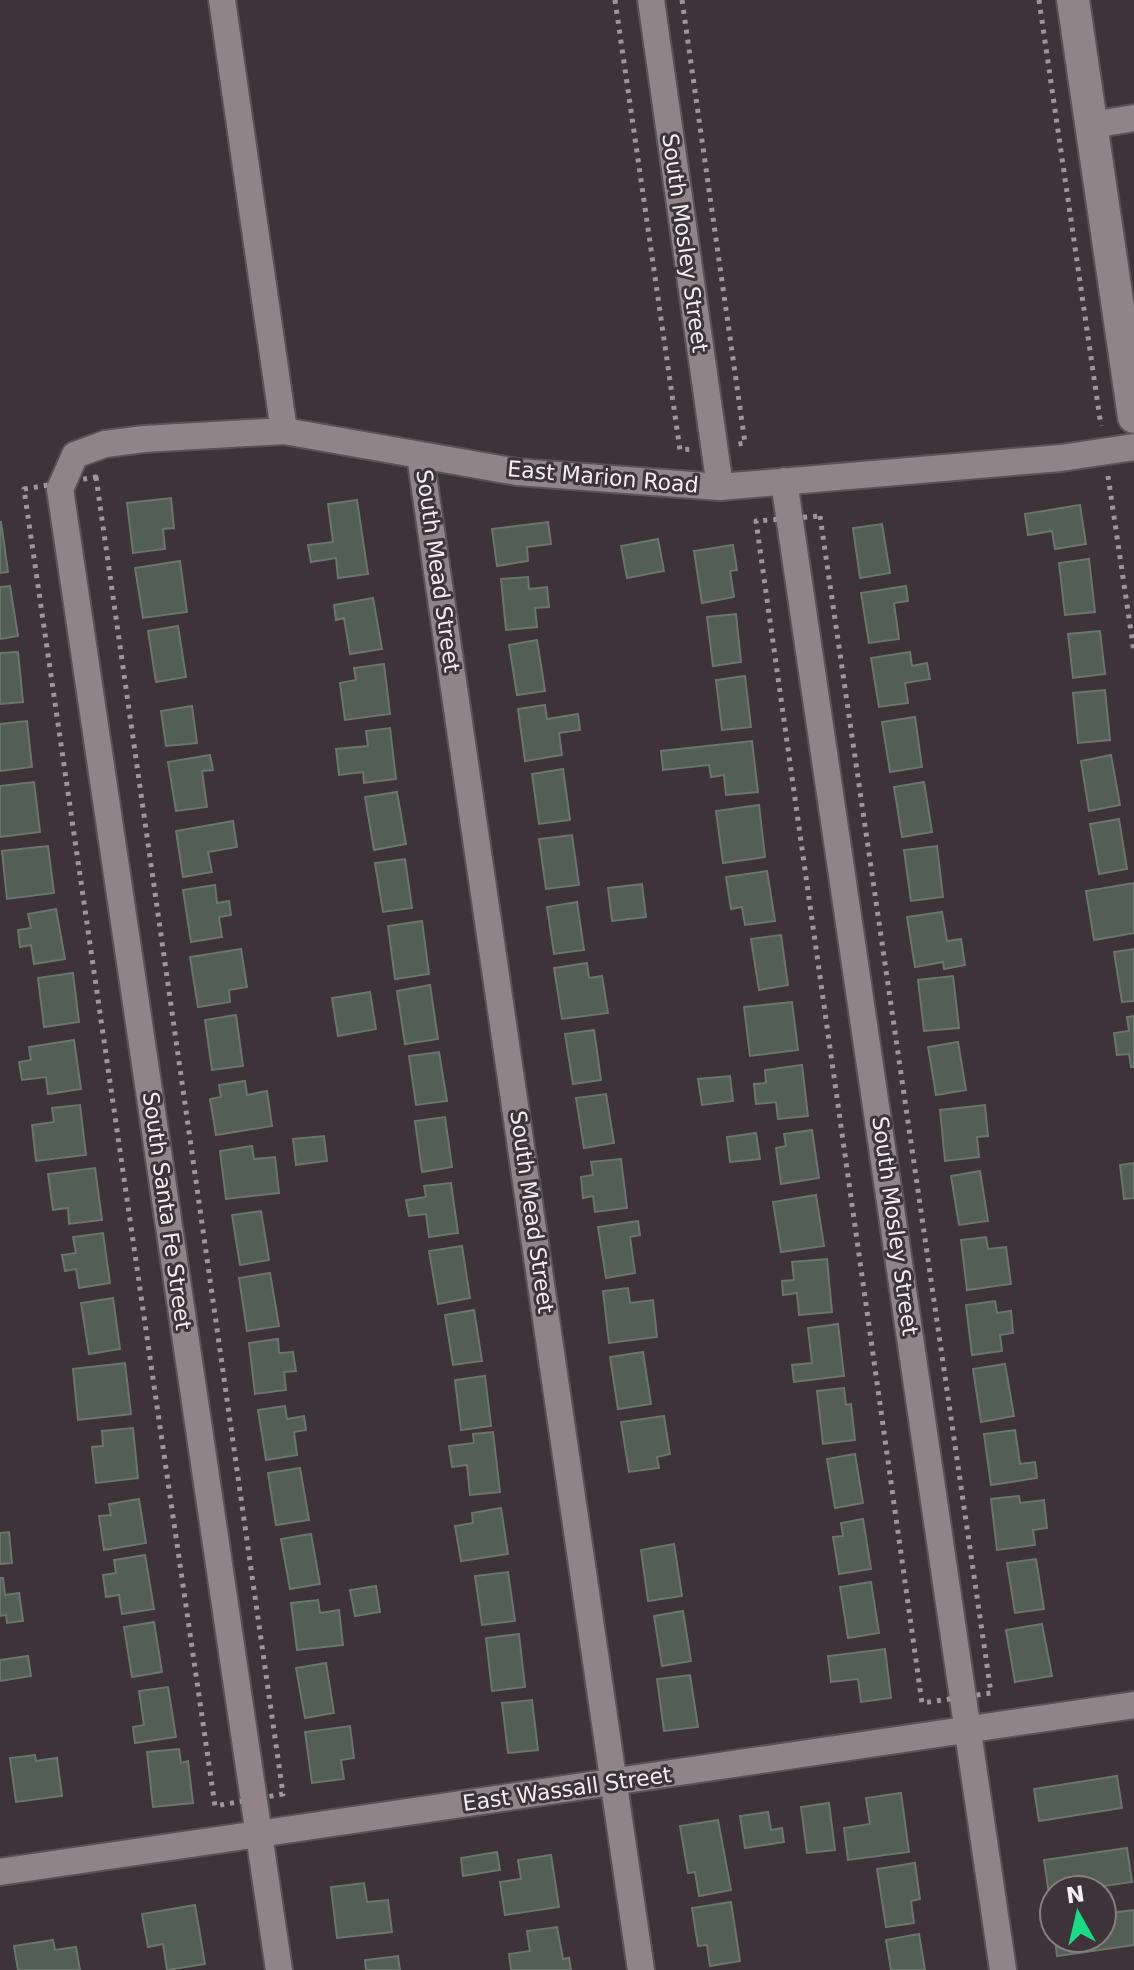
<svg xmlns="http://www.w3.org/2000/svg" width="1134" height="1970" font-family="'DejaVu Sans',sans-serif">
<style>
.building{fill:#535e57;stroke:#6a756e;stroke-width:2}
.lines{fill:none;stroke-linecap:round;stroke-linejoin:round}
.minor-casing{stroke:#5a5256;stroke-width:30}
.tertiary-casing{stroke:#5a5256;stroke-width:36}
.path{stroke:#9e969a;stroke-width:5;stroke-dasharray:4 6;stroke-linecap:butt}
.minor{stroke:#908489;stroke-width:26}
.tertiary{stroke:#908489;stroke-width:32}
.labels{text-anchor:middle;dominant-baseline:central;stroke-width:6;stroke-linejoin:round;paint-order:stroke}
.street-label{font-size:22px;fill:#f5eef1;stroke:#3d3338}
</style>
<rect width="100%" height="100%" fill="#3d3338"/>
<!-- building -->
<path class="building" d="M171,498L174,528L163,529L165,549L133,553L127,503Z
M357,500L368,574L338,578L336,558L311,562L308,545L333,542L328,504Z
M1080,505L1086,544L1055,549L1052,531L1028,535L1025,514Z
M1,522L8,572L0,573V522Z
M548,522L551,544L527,547L528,561L497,566L492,529Z
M882,524L890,573L860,578L853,528Z
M658,539L664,571L627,578L621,546Z
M733,545L737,570L730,571L734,597L702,603L694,551Z
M1089,559L1095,612L1065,615L1059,563Z
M180,561L187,612L143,618L135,568Z
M528,577L529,589L547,587L549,607L535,608L537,627L506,630L501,579Z
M10,586L18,636L0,639V587Z
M906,586L908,601L894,603L899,639L869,643L861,593Z
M373,598L382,649L350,654L344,618L336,620L334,605Z
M736,614L741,662L713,666L707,617Z
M178,626L186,677L156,682L148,631Z
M1100,631L1105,674L1073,678L1068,634Z
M537,640L545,691L517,695L509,645Z
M18,652L23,702L0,704V653Z
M910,652L912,666L927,663L930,679L905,683L908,703L879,707L871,658Z
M384,664L390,714L345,720L340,683L356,680L354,668Z
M745,676L751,727L722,730L716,680Z
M1105,690L1110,740L1078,743L1073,693Z
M545,705L547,719L578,714L580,730L559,733L562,755L525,761L518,709Z
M192,706L197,743L166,746L161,711Z
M915,717L922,767L890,772L882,722Z
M27,721L32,767L0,771V724Z
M390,728L396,779L364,783L363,772L339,775L336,749L368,746L366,731Z
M752,741L758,792L726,795L724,775L711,777L709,765L663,770L661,751Z
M210,755L213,770L202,771L207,807L176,811L168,762Z
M1111,755L1120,805L1089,811L1081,761Z
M563,769L570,820L539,824L532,774Z
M34,782L40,832L0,837V786Z
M924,782L932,832L902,837L894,787Z
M397,792L406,844L374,850L365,797Z
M759,805L765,857L723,863L716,811Z
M1119,819L1127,869L1099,874L1090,824Z
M233,821L237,847L208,852L212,872L183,877L176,831Z
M572,835L579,885L546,889L539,839Z
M48,846L54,893L7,899L2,851Z
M937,846L943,897L911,901L904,850Z
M405,859L412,908L383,912L375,863Z
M767,871L775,921L745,925L742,907L731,909L726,877Z
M1134,883V933L1094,940L1086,891Z
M642,884L646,917L612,921L608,888Z
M215,885L217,903L229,901L231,915L219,917L222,937L191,942L183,890Z
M577,902L584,950L554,954L547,907Z
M56,909L65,959L34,964L31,945L20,947L18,930L31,928L28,914Z
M942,912L947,941L961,939L965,965L944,969L943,962L915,967L907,917Z
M422,921L429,974L395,979L388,926Z
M781,935L788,985L759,990L751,939Z
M241,949L247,987L229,990L230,1002L198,1007L190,957Z
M1134,949V1001L1122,1002L1114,952Z
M587,963L589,978L602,976L608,1013L562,1019L554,968Z
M73,973L79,1022L44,1027L38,978Z
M953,976L959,1028L924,1031L918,980Z
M430,985L438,1039L405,1044L397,991Z
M370,992L376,1029L338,1036L332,998Z
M792,1002L798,1050L750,1056L744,1007Z
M236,1015L243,1066L212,1070L205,1020Z
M1134,1016V1067H1131L1129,1054L1117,1055L1114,1033L1129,1031L1127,1017Z
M594,1030L601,1080L573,1084L565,1034Z
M74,1040L81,1089L48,1094L46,1077L22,1080L19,1062L31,1060L29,1047Z
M958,1042L966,1090L936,1095L928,1047Z
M439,1052L447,1101L416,1105L409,1056Z
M802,1065L808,1116L778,1119L776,1102L756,1104L754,1084L766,1083L765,1070Z
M730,1076L733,1101L702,1105L698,1079Z
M245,1081L247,1095L267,1091L272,1126L216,1135L210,1099L221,1097L219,1085Z
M606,1094L614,1143L584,1148L576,1098Z
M80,1105L86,1155L36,1161L32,1125L54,1122L52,1108Z
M985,1105L988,1136L977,1137L979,1157L945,1161L940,1110Z
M445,1117L452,1167L422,1172L415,1121Z
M812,1130L819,1178L781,1184L776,1148L786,1146L784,1134Z
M756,1133L760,1159L730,1162L727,1137Z
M324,1136L327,1161L296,1165L293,1139Z
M252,1146L254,1159L275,1157L279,1193L226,1199L220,1151Z
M621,1159L627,1208L595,1212L593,1196L583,1198L581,1177L593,1175L591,1162Z
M1134,1163V1198L1124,1199L1120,1165Z
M95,1168L102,1220L69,1224L68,1208L53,1210L48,1174Z
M980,1171L988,1221L959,1225L951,1176Z
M451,1183L458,1233L429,1237L426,1214L409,1216L406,1200L426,1197L424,1186Z
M816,1195L824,1246L781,1252L773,1202Z
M261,1211L269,1260L240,1265L232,1215Z
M638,1221L640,1235L630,1237L635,1273L606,1278L598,1227Z
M103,1233L110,1283L79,1288L76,1269L65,1271L62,1255L76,1253L73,1237Z
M986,1237L988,1249L1006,1247L1011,1284L967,1290L961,1240Z
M462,1246L470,1298L438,1304L429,1251Z
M827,1259L832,1312L799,1315L797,1293L783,1295L782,1281L794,1280L792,1262Z
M270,1273L279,1326L247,1331L239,1278Z
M628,1288L630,1303L653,1300L657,1337L609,1343L603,1291Z
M113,1298L120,1349L89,1354L81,1303Z
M995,1301L997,1313L1011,1311L1013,1333L1000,1335L1002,1351L972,1355L966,1305Z
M474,1310L482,1361L453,1365L445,1315Z
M838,1324L844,1376L794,1382L792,1365L812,1363L808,1328Z
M278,1339L279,1353L293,1352L296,1371L284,1372L286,1390L255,1394L249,1343Z
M643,1352L651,1404L618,1409L610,1357Z
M125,1363L131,1414L78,1420L73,1369Z
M1005,1364L1014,1416L981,1422L973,1369Z
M485,1376L491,1426L461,1430L455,1380Z
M844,1388L846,1405L851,1404L855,1440L823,1444L817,1391Z
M285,1406L287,1419L304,1416L306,1430L294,1432L297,1455L266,1460L258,1410Z
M664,1416L670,1454L657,1457L659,1468L629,1472L621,1422Z
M133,1428L138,1478L96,1483L92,1447L103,1446L102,1431Z
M1015,1430L1020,1464L1035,1462L1037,1478L991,1485L984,1434Z
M493,1432L500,1492L470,1495L467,1465L452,1467L449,1446L474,1443L473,1434Z
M855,1454L863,1503L835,1508L827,1459Z
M300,1468L309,1520L276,1525L268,1473Z
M1019,1496L1020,1503L1044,1500L1047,1528L1033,1530L1035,1545L997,1550L991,1499Z
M139,1499L146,1543L104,1550L99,1516L111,1515L109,1504Z
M501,1508L508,1554L461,1561L455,1526L473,1523L472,1513Z
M863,1519L871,1569L839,1574L833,1537L843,1536L841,1523Z
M9,1532L12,1563L0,1564V1533Z
M311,1534L320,1584L290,1589L281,1539Z
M674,1544L682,1596L648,1601L641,1550Z
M145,1555L154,1609L122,1614L119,1595L106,1597L103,1575L116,1573L114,1560Z
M1036,1559L1044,1609L1015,1613L1007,1563Z
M508,1572L515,1621L482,1625L475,1576Z
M0,1578H3L5,1595L19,1593L23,1621L7,1623L6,1615L0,1616Z
M871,1582L879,1633L848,1638L840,1587Z
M376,1586L380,1612L355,1616L350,1590Z
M318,1600L320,1613L339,1610L343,1645L297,1650L291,1603Z
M683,1611L691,1661L662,1666L654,1616Z
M154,1622L162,1672L132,1677L124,1627Z
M1042,1624L1052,1676L1015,1682L1006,1630Z
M519,1634L525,1687L492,1691L486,1638Z
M885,1649L891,1698L861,1702L858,1679L831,1682L828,1656Z
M28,1656L31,1676L0,1681V1660Z
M326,1663L334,1713L305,1718L296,1668Z
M690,1675L698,1727L664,1731L657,1679Z
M168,1687L176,1737L135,1743L133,1727L144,1725L139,1691Z
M532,1700L538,1750L508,1753L502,1703Z
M350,1726L354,1758L341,1760L344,1779L312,1783L305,1732Z
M179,1749L181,1763L188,1761L193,1803L153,1807L147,1752Z
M35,1755L36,1761L57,1758L62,1796L16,1802L10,1758Z
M1117,1776L1122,1808L1039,1821L1034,1789Z
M901,1793L909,1852L848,1860L844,1828L870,1824L866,1798Z
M829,1803L835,1850L807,1853L801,1807Z
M768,1812L771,1830L782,1828L784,1842L745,1848L740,1816Z
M718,1820L731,1890L699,1896L695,1872L688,1873L680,1826Z
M1127,1848L1132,1882L1077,1890H1054V1893L1049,1894L1044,1860Z
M497,1852L500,1870L463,1876L461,1858Z
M551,1855L559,1907L505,1915L500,1882L521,1879L518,1860Z
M915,1863L920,1899L911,1901L914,1923L886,1927L877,1869Z
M364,1883L367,1902L388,1900L392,1932L337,1938L331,1887Z
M731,1902L740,1961L710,1966L707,1945L698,1946L692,1908Z
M195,1905L205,1964L167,1970L163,1944L148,1947L142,1914Z
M1134,1910V1945L1057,1956L1055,1938H1102V1914Z
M557,1927L563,1959L569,1958L571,1970H511L509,1954L530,1951L527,1931Z
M919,1934L925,1970H891L886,1940Z
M53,1940L55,1950L76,1947L80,1970H18L14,1946Z
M398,1956L400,1970H366L365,1960Z"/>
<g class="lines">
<!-- minor casing -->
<g class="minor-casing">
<path id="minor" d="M222,0L284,431
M651,0L720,487
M1092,125L1134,118
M420,455L641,1970
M784,481L1003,1970
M0,1872L1134,1705
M279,1970L60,489L75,455L105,444L144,439L284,431L517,472L720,487L1061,458L1134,447"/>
</g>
<!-- tertiary casing -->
<g class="tertiary-casing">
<path id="tertiary" d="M1073,0L1134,417"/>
</g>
<!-- path -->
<path class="path" d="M615,0L680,450L692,449
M682,0L745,443L738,444
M1039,0L1101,426
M1108,476L1134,652
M96,477L283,1794L215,1806L24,489Z
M820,516L991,1693L922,1703L756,521Z"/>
<!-- minor -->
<use href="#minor" class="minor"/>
<!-- tertiary -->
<use href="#tertiary" class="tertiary"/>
</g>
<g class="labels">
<!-- street labels -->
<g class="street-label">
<text transform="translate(685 243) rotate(82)">South Mosley Street</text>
<text transform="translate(603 477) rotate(5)">East Marion Road</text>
<text transform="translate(438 571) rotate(82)">South Mead Street</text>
<text transform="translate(167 1211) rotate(82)">South Santa Fe Street</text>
<text transform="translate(532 1212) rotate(82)">South Mead Street</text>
<text transform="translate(895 1226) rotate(82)">South Mosley Street</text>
<text transform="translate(567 1789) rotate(-8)">East Wassall Street</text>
</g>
</g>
<!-- north arrow -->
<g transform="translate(1078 1914) rotate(352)"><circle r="38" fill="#3d3338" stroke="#877e82" stroke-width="2"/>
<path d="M0-6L14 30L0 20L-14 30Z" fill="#1cd988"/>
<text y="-12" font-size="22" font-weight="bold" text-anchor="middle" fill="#f5eef1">N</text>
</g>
</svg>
